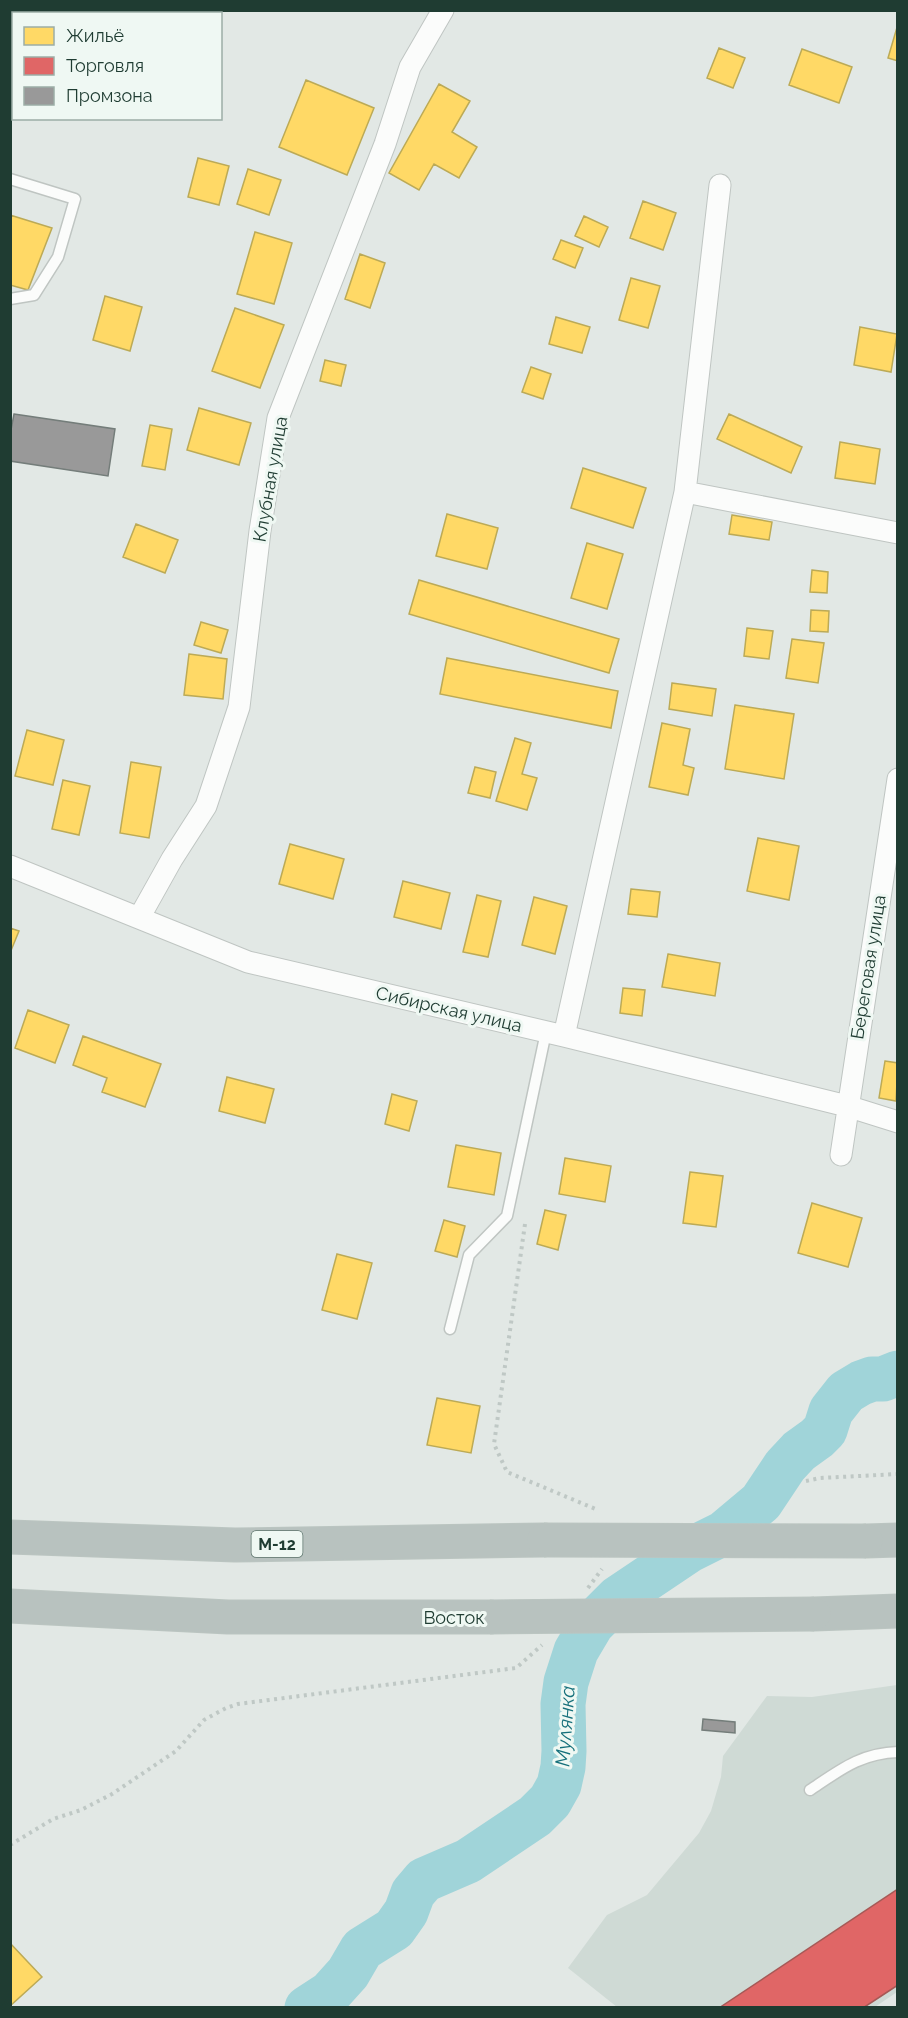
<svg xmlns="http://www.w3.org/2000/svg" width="908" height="2018" font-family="Raleway,sans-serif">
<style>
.built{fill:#cfdad5}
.homes{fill:#ffd966;stroke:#bcaa56;stroke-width:1.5}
.shops{fill:#e06666;stroke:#a65956;stroke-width:1.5}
.industry{fill:#999;stroke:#747d7a;stroke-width:1.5}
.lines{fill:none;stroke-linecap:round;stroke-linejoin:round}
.river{stroke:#a0d4d9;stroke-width:45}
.lane-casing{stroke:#bfc5c2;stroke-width:13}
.street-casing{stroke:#bfc5c2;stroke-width:23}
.highway-casing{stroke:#bbc5c1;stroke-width:35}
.path{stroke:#bfc8c5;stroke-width:4;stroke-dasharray:3 4.5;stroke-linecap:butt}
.lane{stroke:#fbfcfb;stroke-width:10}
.street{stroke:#fbfcfb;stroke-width:21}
.highway{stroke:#b8c2bf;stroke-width:33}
.highway-bridge-casing{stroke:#bbc5c1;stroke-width:35;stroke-linecap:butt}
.highway-bridge{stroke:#b8c2bf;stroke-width:33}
.labels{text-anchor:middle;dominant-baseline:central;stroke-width:6;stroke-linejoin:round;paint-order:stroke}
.shield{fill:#eff8f3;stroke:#5d746c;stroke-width:1.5}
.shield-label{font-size:16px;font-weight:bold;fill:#1f3c32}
.street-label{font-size:18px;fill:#1f3c32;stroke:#eff8f3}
.water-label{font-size:20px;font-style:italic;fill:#16707b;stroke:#eff8f3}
</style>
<rect width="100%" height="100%" fill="#e2e8e5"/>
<!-- built -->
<path class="built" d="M897,1685V1992L875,2007H617L568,1968L607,1915L647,1895L699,1833L711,1811L721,1777L723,1756L767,1696L812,1697Z"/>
<!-- homes -->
<path class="homes" d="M898,24V61L888,58Z
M719,48L745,58L733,88L707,78Z
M802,49L852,67L839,103L789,85Z
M306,80L374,108L347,175L279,147Z
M439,84L470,101L452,132L477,147L459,178L434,164L419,190L389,173Z
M198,158L229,166L219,205L188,197Z
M248,169L281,180L269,215L237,204Z
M643,201L676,213L663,250L630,238Z
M10,215L52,228L28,290L10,285Z
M584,216L608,227L599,247L575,236Z
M255,232L292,243L274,304L237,294Z
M561,240L583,248L575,268L553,259Z
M360,254L385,263L370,308L345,299Z
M631,278L660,286L648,328L619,320Z
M105,296L142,307L130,351L93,340Z
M235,308L284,325L260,388L212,371Z
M556,317L590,327L582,353L549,344Z
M860,327L897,334L891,372L854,365Z
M325,360L346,365L341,386L320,381Z
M531,367L551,374L543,399L522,392Z
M199,408L251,423L239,465L187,450Z
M729,414L802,447L791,473L717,439Z
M150,425L172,429L165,470L142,466Z
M840,442L880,449L875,484L835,478Z
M583,468L646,488L633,528L571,508Z
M447,514L498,528L487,569L436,556Z
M732,515L772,522L769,540L729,534Z
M136,524L178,540L165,573L123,557Z
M587,543L623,554L607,609L571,598Z
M812,570L828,572L827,593L810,592Z
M419,580L619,639L609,673L409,614Z
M811,610L829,611L828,632L810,631Z
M201,622L228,630L221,653L194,645Z
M747,628L773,631L769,659L744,656Z
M792,639L824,643L818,683L786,678Z
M189,654L227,659L223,699L184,695Z
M447,658L618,691L611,728L440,694Z
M672,683L716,689L712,716L669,709Z
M735,705L794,714L784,779L725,769Z
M662,723L690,729L683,765L694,768L688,795L649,787Z
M27,730L64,740L53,785L15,776Z
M515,738L531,743L522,774L537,778L527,810L496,801Z
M131,762L161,767L149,838L120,833Z
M475,767L496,772L490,798L468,793Z
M63,780L90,786L79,835L52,829Z
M758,838L799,846L789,900L747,891Z
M290,844L344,859L333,899L279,884Z
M403,881L450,893L441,929L394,917Z
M631,889L660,892L657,917L628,914Z
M477,895L501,901L488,957L463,952Z
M534,897L567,906L555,954L522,945Z
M10,928L19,931L10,953Z
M668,954L720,963L715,996L662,987Z
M623,988L645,990L642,1016L620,1013Z
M28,1010L69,1025L55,1063L15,1048Z
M83,1036L161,1064L145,1107L102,1092L107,1078L73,1065Z
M885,1061L898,1063L896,1101L879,1098Z
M227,1077L274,1089L265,1123L219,1111Z
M392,1094L417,1101L409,1131L385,1124Z
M456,1145L501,1153L494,1195L448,1187Z
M565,1158L611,1166L605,1202L559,1194Z
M690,1172L723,1176L716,1227L683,1223Z
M812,1203L862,1218L848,1267L798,1253Z
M545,1210L566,1215L558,1250L537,1244Z
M444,1220L465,1226L457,1257L435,1251Z
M337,1254L372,1263L357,1319L322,1310Z
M437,1398L480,1406L471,1453L427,1445Z
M10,1943L42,1977L10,2006Z"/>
<!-- shops -->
<path class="shops" d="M898,1889V1985L863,2008H719Z"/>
<!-- industry -->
<path class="industry" d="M14,414L115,429L108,476L10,461V435Z
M703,1719L735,1722V1733L702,1730Z"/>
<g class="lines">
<!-- river -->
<path class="river" d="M307,2008L330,1993L348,1973L362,1949L394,1929L406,1912L413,1893L424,1880L468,1861L535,1816L550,1801L559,1785L563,1767L564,1751L563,1704L566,1682L576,1651L592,1624L618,1598L688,1551L724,1533L761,1502L785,1466L799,1451L817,1438L825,1430L831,1411L846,1392L861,1383L872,1379H883L898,1373"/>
<!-- lane casing -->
<g class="lane-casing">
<path id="lane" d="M10,179L75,199L58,257L34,295L10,299
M450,1329L469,1255L507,1216L546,1032
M810,1790C840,1770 861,1753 898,1752"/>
</g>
<!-- street casing -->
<g class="street-casing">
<path id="street" d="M685,492L898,533
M10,866L248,962L564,1036L847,1106L898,1122
M139,918L172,859L206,806L239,707L260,531L278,418L385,144L410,67L443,10
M564,1036L685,492L720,185
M841,1155L898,779"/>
</g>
<!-- highway casing -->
<g class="highway-casing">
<path id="highway" d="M10,1537L235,1545L544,1540
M866,1541L898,1540
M10,1606L228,1617H490
M814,1614L898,1611"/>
</g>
<!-- path -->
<path class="path" d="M525,1224L494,1444L507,1472L598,1510
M806,1481L820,1478L898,1474
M588,1588L602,1569
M10,1845L53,1819L81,1810L112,1794L176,1751L204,1720L226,1708L238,1704L516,1668L542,1645"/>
<!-- lane -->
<use href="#lane" class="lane"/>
<!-- street -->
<use href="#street" class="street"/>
<!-- highway -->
<use href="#highway" class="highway"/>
<!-- highway-bridge casing -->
<g class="highway-bridge-casing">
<path id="highway-bridge" d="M544,1540L866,1541
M490,1617L814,1614"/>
</g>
<!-- highway-bridge -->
<use href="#highway-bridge" class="highway-bridge"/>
</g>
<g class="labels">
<!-- shield labels -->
<rect class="shield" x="251.5" y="1531" width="51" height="26" rx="4.5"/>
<g class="shield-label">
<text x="277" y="1544">М-12</text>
</g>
<!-- street labels -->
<g class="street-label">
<text transform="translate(270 479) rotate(-80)">Клубная улица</text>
<text transform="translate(868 967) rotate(-81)">Береговая улица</text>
<text transform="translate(449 1009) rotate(13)">Сибирская улица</text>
<text x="454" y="1617">Восток</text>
</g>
<!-- water labels -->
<g class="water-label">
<text transform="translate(565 1726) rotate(-86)">Мулянка</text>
</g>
</g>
<!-- border -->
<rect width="908" height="2018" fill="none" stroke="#1f3c32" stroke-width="24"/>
<!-- legend -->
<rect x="12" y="12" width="210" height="108" fill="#eff8f3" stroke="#9cada6" stroke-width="1.5"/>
<rect x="24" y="27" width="30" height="18" fill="#ffd966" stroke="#9cada6" stroke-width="1.5"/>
<text x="66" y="42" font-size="18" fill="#1f3c32">Жильё</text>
<rect x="24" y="57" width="30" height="18" fill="#e06666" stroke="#9cada6" stroke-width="1.5"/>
<text x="66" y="72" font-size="18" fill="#1f3c32">Торговля</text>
<rect x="24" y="87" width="30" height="18" fill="#999999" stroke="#9cada6" stroke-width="1.5"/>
<text x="66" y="102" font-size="18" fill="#1f3c32">Промзона</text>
</svg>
